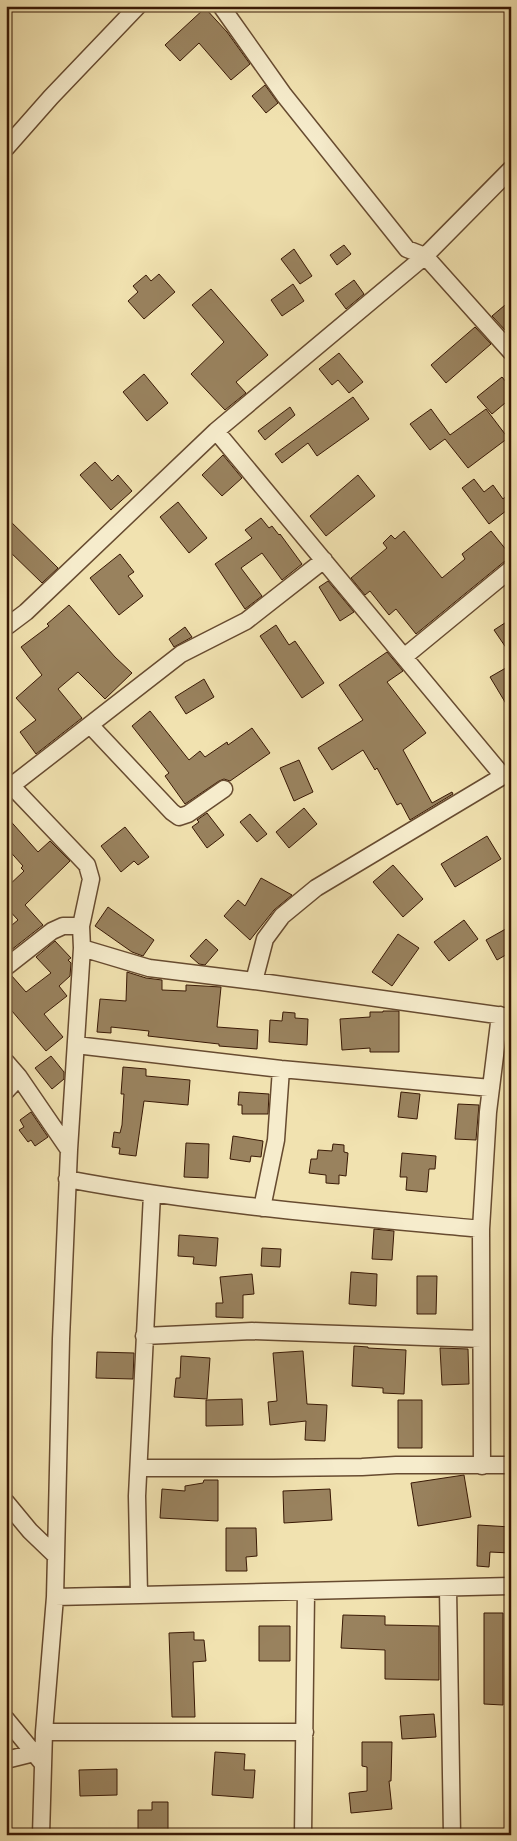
<svg xmlns="http://www.w3.org/2000/svg" width="517" height="1841" font-family="Vollkorn,serif">
<style>
.building{fill:#99825e;stroke:#391905}
.lines{fill:none;stroke-linecap:round;stroke-linejoin:round}
.street-casing{stroke:#674b30;stroke-width:19}
.street{stroke:#f6eccc;stroke-width:16}
</style>
<rect width="100%" height="100%" fill="#f1e2b0"/>
<filter id="stains"><feTurbulence type="fractalNoise" baseFrequency=".004" numOctaves="4"/><feColorMatrix values="0 0 0 0 .2 0 0 0 0 .09 0 0 0 0 .02 0 0 0 .5 -.17"/></filter>
<radialGradient id="worn" r=".72"><stop offset=".6" stop-color="#630" stop-opacity="0"/><stop offset="1" stop-color="#630" stop-opacity=".3"/></radialGradient>
<!-- building -->
<path class="building" d="M205,8L227,32L250,64L231,80L199,43L180,61L165,45Z
M265,85L278,103L266,113L252,96Z
M344,245L351,254L337,265L330,255Z
M294,249L312,276L300,284L281,259Z
M159,274L175,292L144,319L128,301L138,292L133,286L146,275L151,281Z
M354,280L364,294L346,309L335,294Z
M293,284L304,301L282,316L271,300Z
M211,289L268,355L236,382L246,393L225,410L191,374L224,342L192,305Z
M511,300V327L506,331L492,316Z
M475,327L491,344L446,383L431,365Z
M339,353L363,382L349,393L338,380L332,385L319,369Z
M144,374L168,403L147,421L123,392Z
M502,377L511,388V398L492,414L477,397Z
M353,397L369,419L317,456L308,443L282,463L275,454Z
M290,407L295,415L265,440L258,431Z
M431,409L450,435L486,409L508,438L468,468L445,439L430,450L410,424Z
M223,455L242,478L222,496L202,475Z
M95,462L112,481L118,475L132,491L111,510L80,475Z
M358,475L375,496L326,536L310,516Z
M474,479L484,492L493,485L503,499L511,492V507L489,524L462,488Z
M178,502L207,538L189,553L160,517Z
M6,517L58,568L42,583L6,548Z
M261,518L269,528L272,526L279,535L280,534L302,564L282,580L262,553L241,568L262,596L245,609L215,564L252,538L245,530Z
M404,531L442,578L465,559L462,554L491,531L511,556V559L505,561L416,634L396,609L389,615L370,591L365,595L351,578L387,548L383,543L391,535L395,539Z
M120,554L134,572L128,576L143,596L119,615L90,578Z
M328,581L354,612L340,621L319,587Z
M69,605L115,657L132,673L105,699L78,672L58,689L82,718L36,754L20,732L36,720L16,698L42,675L21,647L49,626L47,624Z
M511,619V655L494,630Z
M276,625L289,645L295,641L324,683L302,698L260,636Z
M185,627L192,637L174,647L169,639Z
M387,652L403,671L387,682L426,733L403,750L432,803L452,792L453,794L410,820L401,803L397,805L377,768L375,770L363,750L332,770L318,748L363,720L339,685Z
M511,665V712L490,677Z
M204,679L214,697L186,714L175,697Z
M150,711L189,760L200,751L205,757L227,742L228,745L252,728L270,753L230,781L224,779L219,781L185,804L165,776L169,773L132,726Z
M299,760L313,792L294,801L280,768Z
M304,808L317,824L289,848L276,832Z
M207,813L224,835L207,848L192,827L199,822L197,820Z
M250,814L267,834L257,842L240,822Z
M6,816L38,852L50,841L70,861L25,905L43,925L6,954V930L18,920L6,907V888L24,871L21,868L23,866L6,847Z
M125,827L149,857L138,865L134,861L121,872L101,846Z
M487,836L501,859L455,887L441,864Z
M393,865L423,899L403,917L373,882Z
M261,878L292,895L274,910L250,940L224,916L238,900L245,906Z
M108,907L154,940L143,956L132,952L95,926Z
M464,920L478,939L449,961L434,942Z
M511,926V952L497,960L486,940Z
M398,934L419,948L392,986L372,972Z
M206,939L218,950L205,965L199,964L190,956Z
M55,941L71,958L68,960L71,963L70,976L59,986L67,996L44,1014L63,1037L46,1051L6,1004V977L11,975L26,992L51,973L36,957Z
M127,972L146,978L162,980V990L186,991V985L221,987L217,1027L258,1030L257,1049L219,1046V1044L148,1036L149,1031L111,1027V1033L97,1032L100,999L126,1001Z
M383,1011H399V1052H370V1048L342,1050L340,1019L370,1017V1012H383Z
M283,1012L295,1013V1018L308,1019L307,1045L269,1042L270,1020L282,1021Z
M51,1056L64,1072V1079L52,1089L35,1068Z
M123,1067L146,1069V1076L190,1080L188,1105L144,1101L136,1156L119,1154L120,1148L112,1147L114,1132L120,1133L122,1125L124,1094H121Z
M239,1092L269,1094L268,1114H242V1105H238Z
M401,1092L420,1094L417,1119L398,1117Z
M458,1104L479,1105L476,1140L455,1139Z
M31,1112L48,1137L35,1146L31,1140L28,1142L19,1130L24,1127L20,1120Z
M233,1136L263,1141L261,1157L251,1156L250,1162L230,1159Z
M186,1143L209,1144L208,1178L184,1177Z
M333,1144L344,1145V1152L348,1153L346,1176L339,1175V1184L326,1183V1175L309,1173L311,1159H317L318,1150L332,1151Z
M402,1153L436,1156L435,1169H429L427,1192L406,1190L407,1177H400Z
M374,1229L394,1231L392,1260L372,1259Z
M179,1235L218,1238L216,1266L193,1264L194,1257L178,1256Z
M262,1248L281,1249L280,1267L261,1266Z
M351,1272L377,1274L376,1306L349,1304Z
M252,1274L254,1294L243,1295V1318L216,1317V1303H223L220,1277Z
M417,1276H437L436,1314H417Z
M354,1346L368,1347V1348L406,1350L404,1394L383,1393V1388L352,1386Z
M440,1348L468,1349L469,1384L442,1385Z
M303,1351L307,1404L327,1405L325,1441L305,1440L306,1421L270,1425L268,1402L277,1401L273,1353Z
M97,1352L134,1353L133,1379L96,1378Z
M181,1356L210,1358L207,1399L174,1397L176,1378H180Z
M242,1399L243,1425L206,1426V1400Z
M398,1400H422V1448H398Z
M464,1475L471,1517L418,1526L411,1483Z
M204,1480H218V1521L160,1518L162,1489L185,1491V1486L203,1483Z
M330,1489L332,1520L284,1523L283,1491Z
M478,1525L511,1527L510,1553L490,1552L489,1567L477,1566Z
M226,1528H256L257,1556L246,1557L247,1571H226Z
M484,1613H503V1705L484,1704Z
M343,1615L385,1616V1625L439,1626V1680L385,1679V1650L341,1648Z
M259,1626H290V1661H259Z
M194,1632V1640H204L206,1661L193,1662L195,1717H172L169,1633Z
M434,1714L436,1737L402,1739L400,1716Z
M362,1742H392L391,1781H389L392,1809L351,1813L349,1793L367,1791V1767L362,1766Z
M215,1752L245,1754L244,1770H255L253,1798L212,1795Z
M117,1769V1795L80,1796L79,1770Z
M152,1802H168V1835H138V1810H152Z"/>
<g class="lines">
<!-- street casing -->
<g class="street-casing">
<path id="street" d="M221,6L284,95L407,249L425,256L511,169
M6,148L51,97L138,6
M216,431L503,776
M6,627L26,612L216,431L425,256L511,352
M404,657L511,569
M90,725L172,812L179,817L188,814L224,789
M6,780L87,865L91,879L81,926L82,948
M6,790L181,654L246,621L324,560
M6,967L52,931L63,926H81
M254,981L265,939L282,916L316,888L503,776L511,773
M76,1045L281,1069L491,1088
M6,1062L19,1077L69,1150
M6,1091L19,1077
M67,1179C204,1205 343,1216 481,1229
M262,1208L276,1140L281,1069
M144,1336L252,1331L481,1339
M482,1466L481,1229L488,1112L500,1015
M139,1468H273L362,1467L396,1465H511
M6,1502L30,1531L56,1556L61,1339L69,1150L82,948L149,968L254,981L511,1017
M56,1556L55,1597L511,1586
M448,1588L452,1835
M139,1595L137,1496L152,1194
M6,1719L43,1764
M44,1732H305
M6,1760L34,1753
M41,1835L44,1732L55,1597
M303,1835L306,1592"/>
</g>
<!-- street -->
<use href="#street" class="street"/>
</g>
<!-- margin -->
<rect width="517" height="1841" fill="none" stroke="#f1e2b0" stroke-width="25"/>
<rect x="8" y="8" width="502" height="1826" fill="none" stroke="#391905" stroke-width="2.5"/>
<rect x="12" y="12" width="492" height="1816" fill="none" stroke="#391905"/>
<rect width="100%" height="100%" filter="url(#stains)"/>
<rect width="100%" height="100%" fill="url(#worn)"/>
</svg>
